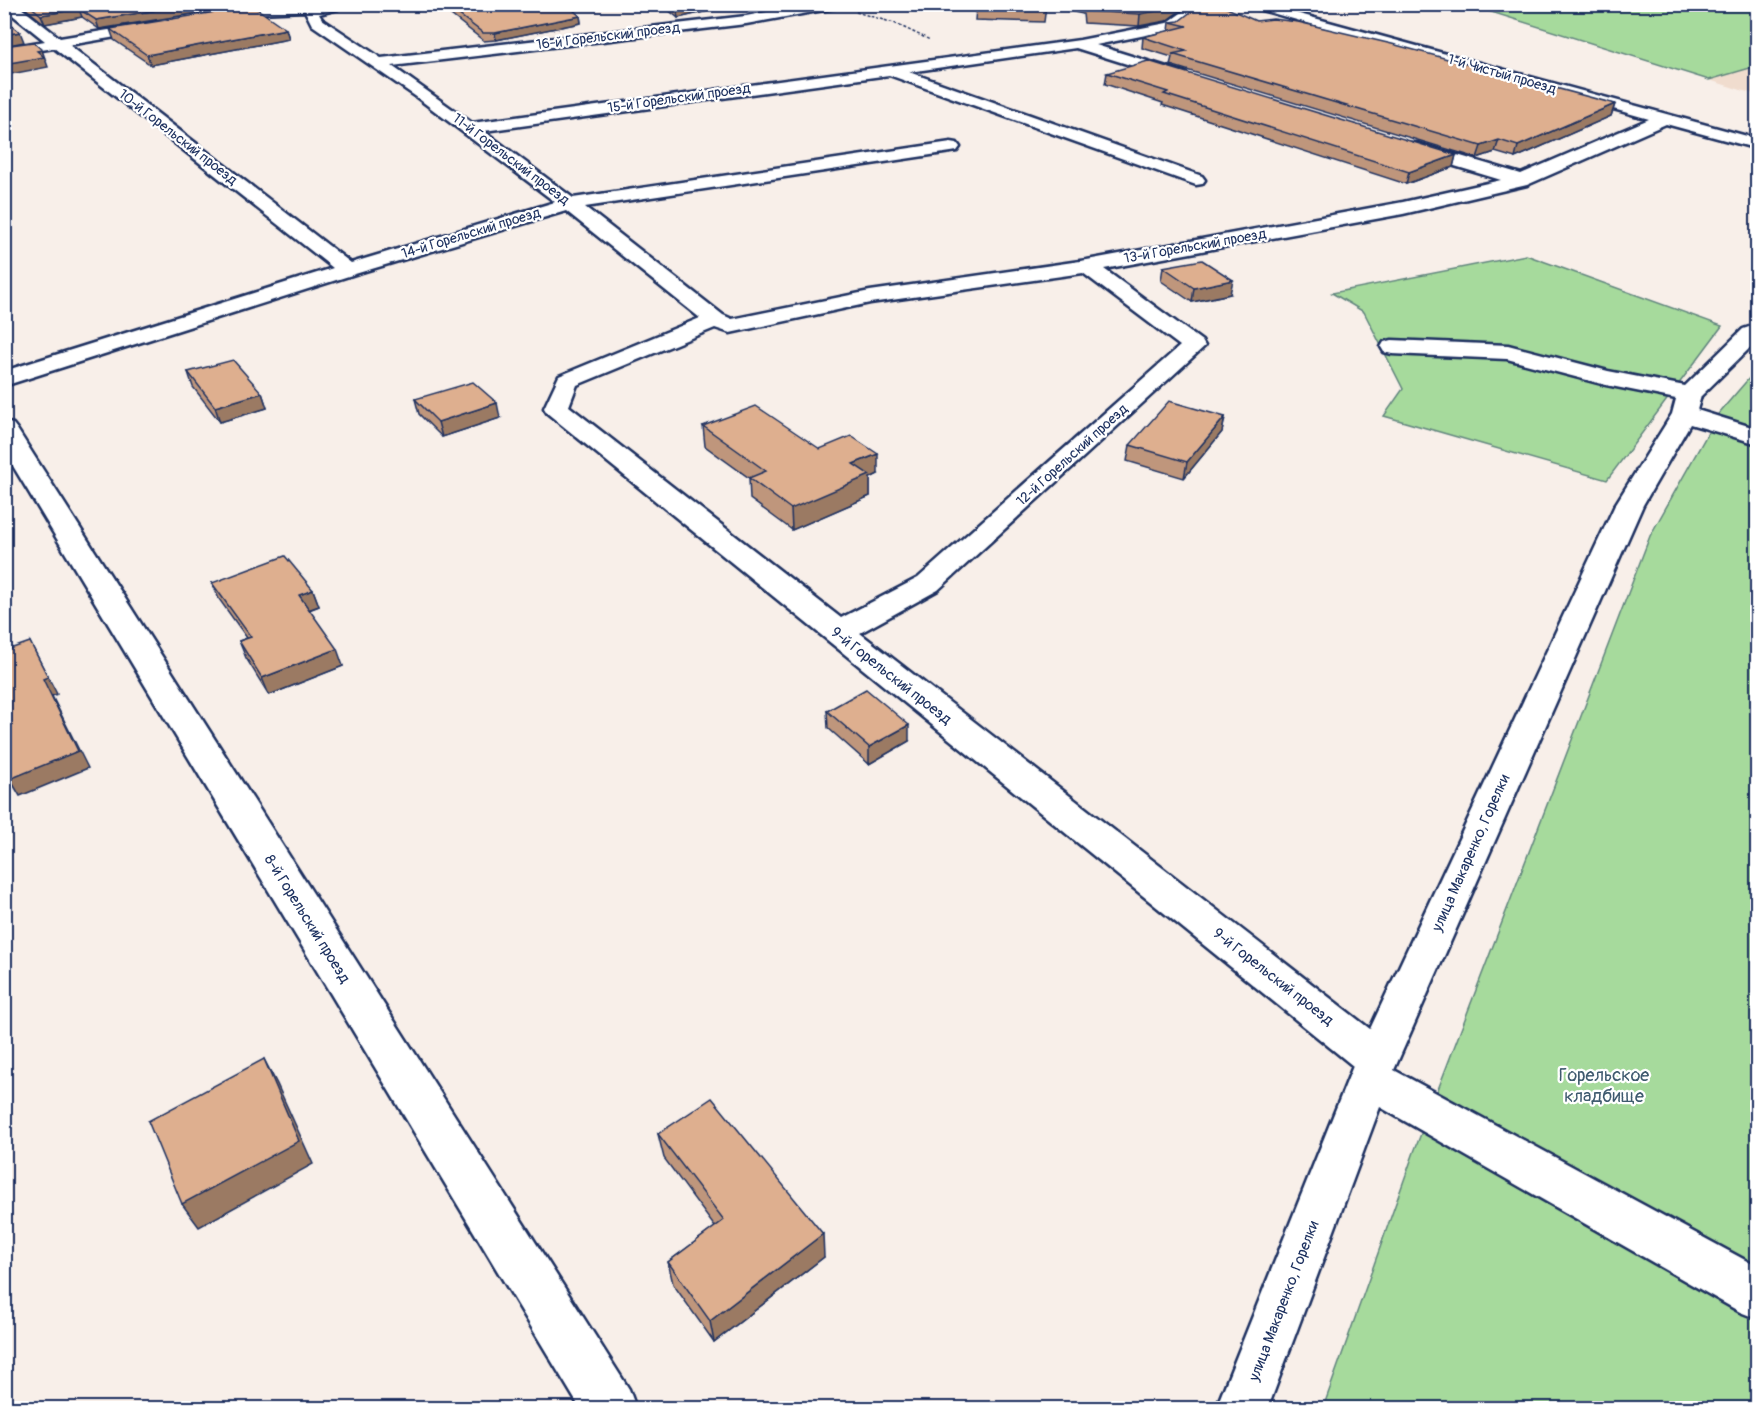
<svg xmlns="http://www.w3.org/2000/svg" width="1762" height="1413" font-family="Pangolin,sans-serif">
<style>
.built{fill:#f0dcce}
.green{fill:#a6da9c;stroke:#60847d;stroke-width:1.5}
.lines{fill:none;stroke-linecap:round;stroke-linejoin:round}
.minor-casing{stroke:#1b2f5e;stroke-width:5}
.path{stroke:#1b2f5e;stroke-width:1.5;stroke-dasharray:3 2;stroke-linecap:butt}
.minor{fill:#fff;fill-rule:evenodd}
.wall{fill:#bf967b;stroke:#1b2f5e;stroke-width:1.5}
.shaded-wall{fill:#9b7a64;stroke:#1b2f5e;stroke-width:1.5}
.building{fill:#deaf8f;stroke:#1b2f5e;stroke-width:1.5}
.labels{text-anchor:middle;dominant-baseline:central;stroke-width:4.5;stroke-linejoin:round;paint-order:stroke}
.far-street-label{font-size:14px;fill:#1b2f5e;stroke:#fff}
.street-label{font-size:15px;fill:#1b2f5e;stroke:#fff}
.near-park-label{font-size:18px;fill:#3e5a6e;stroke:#fff}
</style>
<rect width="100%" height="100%" fill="#f8efe9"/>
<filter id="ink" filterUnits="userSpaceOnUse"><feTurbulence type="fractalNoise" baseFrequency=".0167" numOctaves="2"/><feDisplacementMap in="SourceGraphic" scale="12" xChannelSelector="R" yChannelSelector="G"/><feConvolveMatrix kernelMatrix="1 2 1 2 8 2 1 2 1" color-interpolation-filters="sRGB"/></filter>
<g filter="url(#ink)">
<!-- built -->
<path class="built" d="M1757,66V95L1709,80Z"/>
<!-- green -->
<path class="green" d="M1469,5H1757V66L1709,80Z
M1526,255L1722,326L1607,480L1384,416L1403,389L1364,312L1332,293Z
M1757,369V1408H1323L1414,1152L1650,536L1719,413Z"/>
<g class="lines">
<!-- minor casing -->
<g class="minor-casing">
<path id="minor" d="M4,4H16L60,38L157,22L162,23L164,26L157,30L69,45L351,263L555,202L415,96L312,25L305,11L259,13L214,21L207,17L209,14L259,5L339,4L338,9L319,14L322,19L381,58L746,16L810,4H841L835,8L746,24L392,66L472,123L1080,40L1167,23L1194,4H1210L1176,29L1096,45L1186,73L1189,76L1186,79L1181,81L1076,48L909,72L1202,176L1205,180L1202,184L1196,185L889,75L484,131L573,198L951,142L957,143L960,147L957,151L951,152L585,207L723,315L732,319L870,291L1087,260L1403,202L1501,180L1405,151L1402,147L1405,143H1417L1521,174L1649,119L1240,4H1263L1758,139V149L1666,124L1527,185L1403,214L1104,269L1202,341L1205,346L938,590L860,633L1370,1029L1615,505L1672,414L1676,399L1606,385L1507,359L1392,354L1384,352L1381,347L1384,342L1392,340L1508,345L1608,371L1685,386L1743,329L1758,324V340L1701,396L1697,410L1758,429V444L1690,424L1643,505L1394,1070L1758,1267V1319L1740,1312L1380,1107L1268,1408H1216L1353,1066L547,413L544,408L559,376L700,318L566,211L355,274L4,386V371L333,268L54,48L4,56V48L45,41L4,8ZM1083,273L1180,346L918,578L841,618L569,406L577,385L715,328L730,333L870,303Z
M4,422L13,424L17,429L629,1389L636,1408H580L4,451Z"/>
</g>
<!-- path -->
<path class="path" d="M856,12L894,23L930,40"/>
<!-- minor -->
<use href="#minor" class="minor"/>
</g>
<!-- wall -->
<path class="wall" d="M20,4H242V6L99,29L82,17L45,24Z
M437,4H566L580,16L581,23L496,40L484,41Z
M661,4H738L678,18Z
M978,4H1189L1166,21L1139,26L1084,23L1083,14L1046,6L1044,22L975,20L976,9Z
M1256,21L1615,104L1611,116L1515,158L1495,152L1477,158L1170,65L1172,57L1142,48L1143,37L1169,31L1170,22Z
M110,29H286L289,39L151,65L114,40Z
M1107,73L1456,155L1453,167L1406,184L1162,105L1163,103L1105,84Z
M1163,267L1230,294L1192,302L1161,281Z
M188,372L262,393L267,408L220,422L193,387Z
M415,399L500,418L442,437L419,414Z
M1225,417L1222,432L1184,478L1127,461L1130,445Z
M703,426L820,449L878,474L870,478V496L792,530L750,499L749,478L705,446Z
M212,583L313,590L319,606L309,610L343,666L269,695L246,658L239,641L247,638L219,599Z
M827,711L909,741L869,764L828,728Z
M658,1134L824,1257L714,1342L673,1284L668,1262L715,1227L664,1158Z"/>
<!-- shaded-wall -->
<path class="shaded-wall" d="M194,4H242V6L99,29L96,20Z
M710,4H738L678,18L677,12Z
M1174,4H1189L1166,21L1139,26L1140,14Z
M79,9L82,17L45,24L41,15Z
M580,16L581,23L496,40L495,33Z
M286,29L289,39L151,65L147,55Z
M20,32L24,42L4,46V35Z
M42,50L48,67L6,75L4,72V64L37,51Z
M1615,104L1611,116L1515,158L1518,146Z
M1499,140L1495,152L1477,158L1481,146Z
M1456,155L1453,167L1406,184L1409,172Z
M1233,280L1230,294L1192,302L1194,288Z
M262,393L267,408L220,422L215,407Z
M497,403L500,418L442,437L438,422Z
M1225,417L1222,432L1184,478L1187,462Z
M878,454V474L870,478V496L792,530L791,509L853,464Z
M313,590L319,606L305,611L299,595Z
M30,642L57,694L52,696L88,768L20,796L10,779Z
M337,649L343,666L269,695L262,678Z
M909,725V741L869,764V747Z
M264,1059L277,1084L313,1164L199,1227L182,1204Z
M823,1234L824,1257L714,1342L710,1321Z"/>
<!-- building -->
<path class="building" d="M28,4H194L96,20L79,9L41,15Z
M445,4H566L580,16L495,33H483Z
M668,4H710L677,12Z
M978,4H1046L1045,10L976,9Z
M1084,4H1174L1168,9L1140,14L1085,11Z
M1201,4H1218L1256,21L1273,19L1298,22L1392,44L1615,104L1518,146L1499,140L1481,146L1172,54L1186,51L1143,37L1187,26L1170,22L1179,21Z
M253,6L286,29L147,55L110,29Z
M4,19L20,32L4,35Z
M33,42L42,50L37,51L44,57L4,64V46Z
M1148,61L1456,155L1409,172L1164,94L1168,92L1107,73Z
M1202,260L1233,280L1194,288L1163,267Z
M233,360L262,393L215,407L188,372Z
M473,382L497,403L438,422L415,399Z
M1169,401L1225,417L1187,462L1130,445Z
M756,406L820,449L851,436L878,454L853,464L870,475L791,509L749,478L766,471L703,426Z
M285,556L313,590L299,595L337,649L262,678L239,641L251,637L212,583Z
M30,642L48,677L43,679L78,751L10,779L4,767V651Z
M866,689L909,725L869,747L827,711Z
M264,1059L299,1141L182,1204L148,1121Z
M712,1098L823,1234L710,1321L668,1262L724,1220L658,1134Z"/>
</g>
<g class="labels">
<!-- far-street labels -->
<g class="far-street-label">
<text transform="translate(608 36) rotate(-7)">16-й Горельский проезд</text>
<text transform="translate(1502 74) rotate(16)">1-й Чистый проезд</text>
<text transform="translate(679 98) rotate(-8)">15-й Горельский проезд</text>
<text transform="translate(178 137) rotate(38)">10-й Горельский проезд</text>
<text transform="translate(511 159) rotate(37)">11-й Горельский проезд</text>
<text transform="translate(471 233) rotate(-17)">14-й Горельский проезд</text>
<text transform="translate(1195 246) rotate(-10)">13-й Горельский проезд</text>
<text transform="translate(1072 455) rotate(-42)">12-й Горельский проезд</text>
</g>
<!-- street labels -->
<g class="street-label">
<text transform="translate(891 676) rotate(38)">9-й Горельский проезд</text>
<text transform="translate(1471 853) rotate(-66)">улица Макаренко, Горелки</text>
<text transform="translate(307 919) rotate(58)">8-й Горельский проезд</text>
<text transform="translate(1273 977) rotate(38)">9-й Горельский проезд</text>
<text transform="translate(1284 1301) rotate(-69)">улица Макаренко, Горелки</text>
</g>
<!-- near-park labels -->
<g class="near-park-label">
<text x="1604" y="1075">Горельское<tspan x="1604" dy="21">кладбище</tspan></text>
</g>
</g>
<!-- margin -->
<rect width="1762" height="1413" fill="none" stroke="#fff" stroke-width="24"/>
<rect x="12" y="12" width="1738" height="1389" fill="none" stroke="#1b2f5e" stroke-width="2" filter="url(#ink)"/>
</svg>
